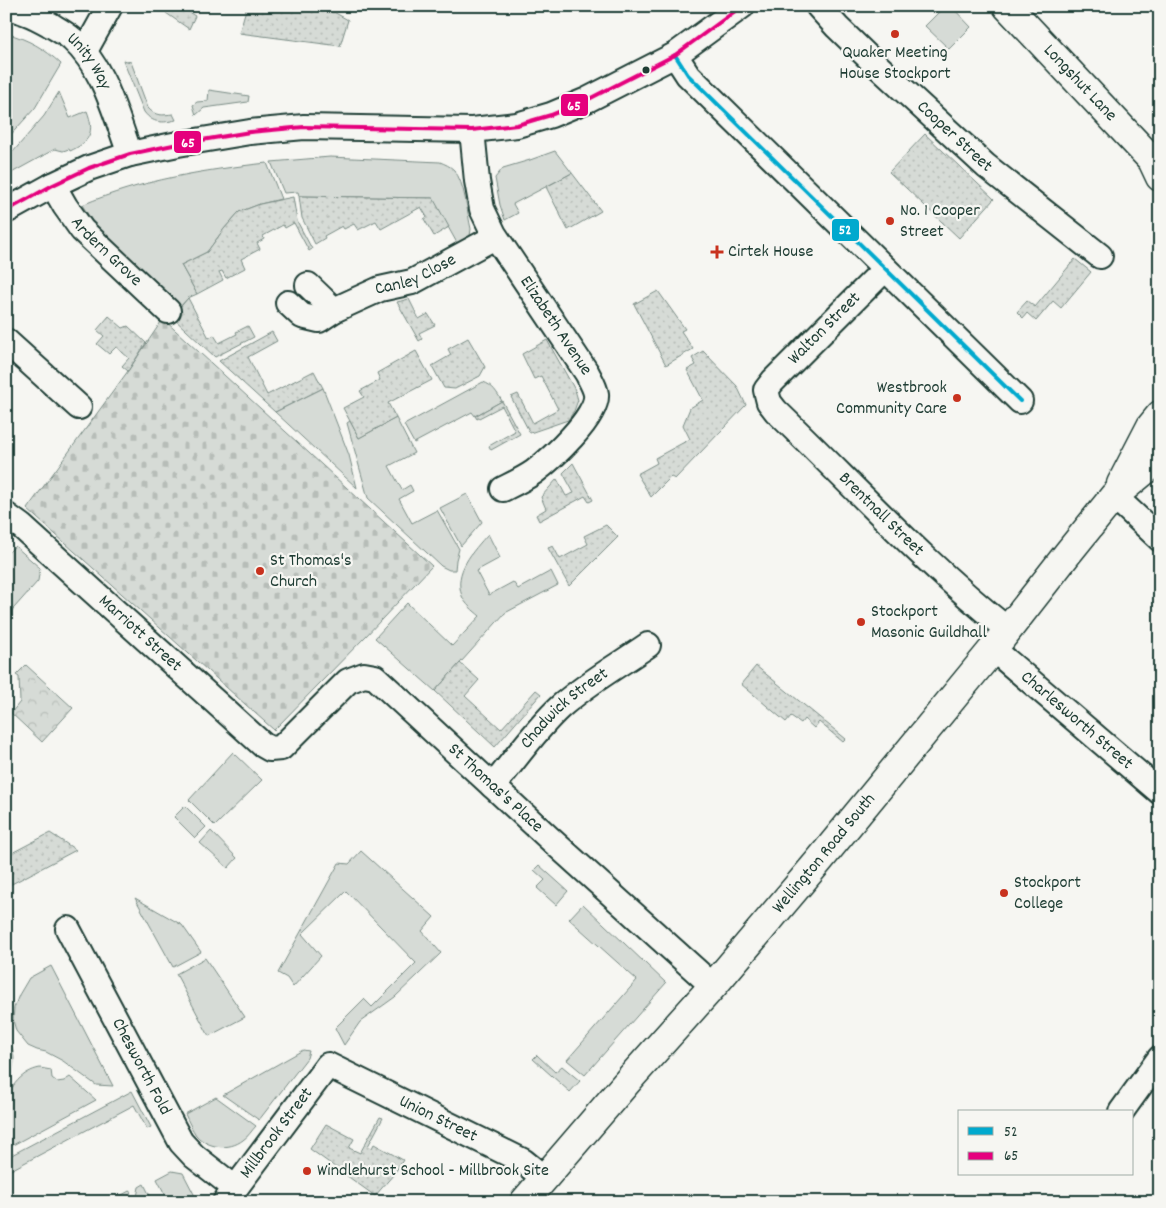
<svg xmlns="http://www.w3.org/2000/svg" width="1166" height="1208" font-family="Dekko,sans-serif">
<style>
.grass{fill:#d6dbd6;stroke:#7a8c85}
.cemetery{fill:url(#cemetery-stones);stroke:#7a8c85}
.park{fill:url(#park-crowns);stroke:#7a8c85}
.garden{fill:url(#garden-dots);stroke:#7a8c85}
.lines{fill:none;stroke-linecap:round;stroke-linejoin:round}
.minor-casing{stroke:#1f3d34;stroke-width:28}
.primary-casing{stroke:#1f3d34;stroke-width:31}
.trunk-casing{stroke:#1f3d34;stroke-width:31}
.minor{stroke:#f6f6f2;stroke-width:24}
.primary{stroke:#f6f6f2;stroke-width:28}
.trunk{stroke:#f6f6f2;stroke-width:28}
.bus-1-casing{stroke:#f6f6f2;stroke-width:8}
.bus-2-casing{stroke:#f6f6f2;stroke-width:8}
.bus-1{stroke:#00a9ce;stroke-width:4}
.bus-2{stroke:#e5007d;stroke-width:4}
.poi-dot{fill:#c8321e;stroke:#f6f6f2;stroke-width:2}
.bus-dot{fill:#1f3d34;stroke:#f6f6f2;stroke-width:2}
.labels{text-anchor:middle;dominant-baseline:central;stroke-width:4.5;stroke-linejoin:round;paint-order:stroke}
.poi-label{font-size:18px;fill:#1f3d34;stroke:#f6f6f2;text-anchor:start}
.street-label{font-size:18px;fill:#1f3d34;stroke:#f6f6f2}
.line-badge{stroke:#f6f6f2;stroke-width:2}
.badge-label{font-size:14px;text-anchor:middle;font-weight:bold;fill:#fff}
</style>
<defs>
<pattern id="cemetery-stones" width="16" height="16" patternUnits="userSpaceOnUse" patternTransform="scale(1.25)"><rect width="16" height="16" fill="#d6dbd6"/><path d="M2 7V4a2 2 0 0 1 4 0v3zM10 15v-3a2 2 0 0 1 4 0v3z" fill="#b7bdb8"/></pattern>
<pattern id="park-crowns" width="20" height="18" patternUnits="userSpaceOnUse" patternTransform="scale(1.25)"><rect width="20" height="18" fill="#d6dbd6"/><path d="M2 6a3 3 0 1 1 6 0M12 15a3 3 0 1 1 6 0" fill="none" stroke="#b7bdb8"/></pattern>
<pattern id="garden-dots" width="8" height="8" patternUnits="userSpaceOnUse" patternTransform="scale(1.25)"><rect width="8" height="8" fill="#d6dbd6"/><path d="M2 2h.1M6 6h.1" fill="none" stroke="#b7bdb8" stroke-width="1.8" stroke-linecap="round"/></pattern>
</defs>
<rect width="100%" height="100%" fill="#f6f6f2"/>
<filter id="ink" filterUnits="userSpaceOnUse"><feTurbulence type="fractalNoise" baseFrequency=".02" numOctaves="2"/><feDisplacementMap in="SourceGraphic" scale="10" xChannelSelector="R" yChannelSelector="G"/><feConvolveMatrix kernelMatrix="1 2 1 2 8 2 1 2 1" color-interpolation-filters="sRGB"/></filter>
<g filter="url(#ink)">
<!-- grass -->
<path class="grass" d="M945,6H951L971,27L949,49L925,26Z
M6,33C29,40 44,48 61,64L35,108L6,140V110L13,103L6,96Z
M123,60L131,62L148,108C156,117 163,115 173,114L176,120C163,123 153,124 144,112Z
M209,90L249,96L248,102L204,108L196,115L193,105L197,102L208,101Z
M59,92L70,118L87,111C95,132 90,142 70,151L69,149L63,151L55,149L6,176V160L44,116Z
M555,151L572,173L513,204L518,213L505,220L500,205L495,178L503,168L530,160Z
M330,157L440,162C445,164 450,166 454,170C465,183 467,212 471,229L470,236L457,243L432,198L299,196L298,192L284,193L271,162Z
M267,163L281,199L260,204L239,212L224,229L207,252L181,265L197,294L188,298L178,309L143,271L93,222L82,205C142,180 203,170 267,163Z
M483,382C493,385 497,393 502,401L475,416L472,412L414,443L404,425Z
M323,388L349,455L357,488L275,412Z
M396,418L414,453L389,466L402,490L410,485L413,491L399,499L412,523L437,510L459,549L456,560L455,570H449L441,566L368,498L347,423L350,421L359,438Z
M467,494L482,522L461,546L440,508Z
M488,534L500,558L476,571L489,595L513,582L518,589L551,571L558,585L505,613L435,691L375,638L407,603L452,646L480,616C474,611 465,604 462,596C453,572 473,551 488,534Z
M15,546L40,568L38,581L6,617V555Z
M233,752L262,780L215,826L189,800Z
M185,806L206,827L195,838L174,817Z
M211,831L237,858L228,868L200,843Z
M361,851L434,917L422,931L441,953L395,997L360,1022L344,1045L335,1028L364,999L372,1007L416,963L346,891L302,934L321,956L293,987L287,978L278,973L339,863L349,864Z
M539,865L568,891L556,905L537,888L545,880L534,870Z
M135,898L182,925L201,952L173,967Z
M583,904L666,983L585,1075L567,1060L637,980L569,919Z
M205,958L245,1017L209,1036L176,974Z
M51,966L113,1086L96,1085L63,1061L46,1052L37,1050L28,1046L16,1031L13,1020L14,1008L19,995L29,978Z
M303,1050L309,1051L307,1058L259,1120L223,1095Z
M537,1055L555,1072L562,1066L580,1081L570,1092L533,1059Z
M40,1068L51,1070L52,1078L57,1082L64,1081L70,1077L96,1100L11,1146V1138L6,1133C6,1123 5,1113 6,1104C9,1086 23,1071 40,1068Z
M132,1091L151,1127L147,1129L134,1105L9,1171L6,1167V1158Z
M216,1097L256,1126C252,1130 248,1137 243,1140C229,1151 207,1148 196,1135C192,1129 188,1121 185,1114Z
M172,1171L183,1173L196,1198L194,1202H169L157,1179Z
M144,1184L153,1202H136L139,1187Z
M131,1190L129,1202H109Z"/>
<!-- cemetery -->
<path class="cemetery" d="M163,319L432,566L365,637L274,730L27,509L128,371Z"/>
<!-- park -->
<path class="park" d="M26,665L73,708L42,742L11,713L20,702L19,677L16,675Z
M6,1034C16,1050 17,1068 6,1083Z"/>
<!-- garden -->
<path class="garden" d="M161,6H179L195,16L189,29L166,13L167,10Z
M247,6H323L348,20L340,46L239,33Z
M925,134L994,199L959,238L889,172Z
M572,173L601,211L568,230L546,187Z
M299,196L433,198L449,227L434,236L424,219L427,217L421,207L381,229L376,221L358,230L354,224L344,229L342,226L324,236L325,238L315,244L302,218Z
M293,197L297,221L312,249L309,251L294,223L285,228L283,225L263,236L264,239L257,243L260,249L241,259L245,268L226,278L222,271L219,272L223,280L197,294L181,265L207,252L224,229L239,212L260,204Z
M1075,259L1091,272L1061,308L1053,301L1036,321L1027,313L1023,318L1017,312L1027,301L1035,307Z
M658,291L685,329L681,331L693,349L666,365L634,304Z
M188,298L209,338L214,335L219,343L237,334L236,332L248,326L254,337L215,357L172,317Z
M409,299L419,319L428,314L435,325L419,333L422,339L419,341L397,302Z
M109,316L123,328L128,326L146,343L128,371L122,366L129,358L116,347L109,354L97,344L104,336L97,330Z
M272,332L277,341L248,357L267,395L314,371L323,388L275,412L219,361Z
M468,338L485,367L480,376L455,389L444,388L432,366L451,355L448,349Z
M547,340L575,390L578,400L574,411L568,420L530,433L511,397L518,394L533,423L558,409L541,376L534,379L522,354Z
M416,351L432,380L388,403L396,418L359,438L343,408L364,397L360,391L380,380L377,373Z
M703,351L737,386L746,405L675,479L671,477L651,497L637,474L657,463L655,458L690,439L683,425L690,408L703,400L687,370L696,365L692,358Z
M502,401L520,434L491,450L489,446L515,431L502,406L477,419L475,416Z
M573,463L593,500L589,502L585,496L539,521L536,515L546,509L541,497L557,479L566,496L574,493L563,473Z
M606,525L618,537L569,586L548,548L553,546L560,559L588,544L584,536Z
M460,663L479,680L465,696L501,729L536,690L541,694L495,747L435,691Z
M756,666L846,739L843,742L819,722L814,728L804,719L801,723L791,716L786,722L741,684Z
M50,833L76,850L6,887V856Z
M380,1117L383,1118L368,1146L372,1148L374,1144L403,1160L394,1174L375,1196L310,1149L326,1124L354,1139L349,1148L360,1153Z"/>
<g class="lines">
<!-- minor casing -->
<g class="minor-casing">
<g id="minor">
<path id="s1" d="M818,6L837,27L869,58L986,166L1100,256"/>
<path id="s2" d="M6,8C20,9 37,17 49,24C57,29 65,33 72,39C105,69 115,114 130,154"/>
<path d="M85,51L110,6"/>
<path d="M675,55L688,75L1020,401"/>
<path id="s3" d="M472,130L477,181L482,209L494,234L587,373C590,379 595,387 596,394C599,416 550,460 534,472C524,479 513,484 503,489"/>
<path id="s4" d="M53,185L65,206L82,230L168,311"/>
<path d="M6,211L53,185L89,168L130,154L178,144L250,132L304,127L472,130L517,125L551,115L587,100L675,55L742,6"/>
<path id="s5" d="M885,269L773,381L766,390L769,402L776,411C852,484 925,564 1008,630"/>
<path id="s6" d="M308,285L334,310L380,289L412,282L495,237"/>
<path d="M288,303L302,316L319,320L334,310"/>
<path d="M6,341L79,407"/>
<path d="M1114,496L1160,539"/>
<path id="s7" d="M6,515L21,526L263,745L270,749L281,748L348,681L364,675L375,677L549,838L713,986"/>
<path id="s8" d="M993,649L1160,792"/>
<path id="s9" d="M493,786C515,760 535,730 560,707C587,683 619,665 648,645"/>
<path id="s10" d="M68,929L181,1142L194,1156L235,1188"/>
<path d="M1121,1112L1160,1058"/>
<path id="s11" d="M225,1202L328,1065L523,1161L544,1178"/>
</g>
</g>
<!-- primary casing -->
<g class="primary-casing">
<g id="primary">
<path id="s12" d="M1007,6L1152,160L1160,177"/>
</g>
</g>
<!-- trunk casing -->
<g class="trunk-casing">
<g id="trunk">
<path d="M1121,484L1151,426L1160,415"/>
<path id="s13" d="M524,1202L633,1075L713,986L818,862L993,649L1068,553L1114,496L1160,458"/>
</g>
</g>
<!-- minor -->
<use href="#minor" class="minor"/>
<!-- primary -->
<use href="#primary" class="primary"/>
<!-- trunk -->
<use href="#trunk" class="trunk"/>
<!-- bus-1 casing -->
<g class="bus-1-casing">
<path id="bus-1" d="M675,55L688,75L1020,401"/>
</g>
<!-- bus-2 casing -->
<g class="bus-2-casing">
<path id="bus-2" d="M6,211L53,185L89,168L130,154L178,144L250,132L304,127L472,130L517,125L551,115L587,100L675,55L742,6"/>
</g>
<!-- bus-1 -->
<use href="#bus-1" class="bus-1"/>
<!-- bus-2 -->
<use href="#bus-2" class="bus-2"/>
</g>
</g>
<!-- markers -->
<g class="poi-dot">
<circle cx="895" cy="34" r="5"/>
<circle cx="890" cy="221" r="5"/>
<path d="M714.5 244.5h5v5h5v5h-5v5h-5v-5h-5v-5h5z"/>
<circle cx="957" cy="398" r="5"/>
<circle cx="260" cy="571" r="5"/>
<circle cx="861" cy="622" r="5"/>
<circle cx="1004" cy="893" r="5"/>
<circle cx="307" cy="1171" r="5"/>
</g>
<circle class="bus-dot" cx="646" cy="70" r="4.5"/>
<g class="labels">
<!-- poi labels -->
<g class="poi-label">
<text x="895" y="53" text-anchor="middle">Quaker Meeting<tspan x="895" dy="21">House Stockport</tspan></text>
<text x="900" y="211">No. 1 Cooper<tspan x="900" dy="21">Street</tspan></text>
<text x="728" y="252">Cirtek House</text>
<text x="947" y="388" text-anchor="end">Westbrook<tspan x="947" dy="21">Community Care</tspan></text>
<text x="270" y="561">St Thomas's<tspan x="270" dy="21">Church</tspan></text>
<text x="871" y="612">Stockport<tspan x="871" dy="21">Masonic Guildhall</tspan></text>
<text x="1014" y="883">Stockport<tspan x="1014" dy="21">College</tspan></text>
<text x="317" y="1171">Windlehurst School - Millbrook Site</text>
</g>
<!-- street labels -->
<g class="street-label">
<text stroke="none"><textPath href="#s2" startOffset="102">Unity Way</textPath></text>
<text stroke="none"><textPath href="#s12" startOffset="106">Longshut Lane</textPath></text>
<text stroke="none"><textPath href="#s1" startOffset="189">Cooper Street</textPath></text>
<text stroke="none"><textPath href="#s4" startOffset="86">Ardern Grove</textPath></text>
<text stroke="none"><textPath href="#s6" startOffset="125">Canley Close</textPath></text>
<text stroke="none"><textPath href="#s3" startOffset="218">Elizabeth Avenue</textPath></text>
<text transform="translate(825 329) rotate(-45)">Walton Street</text>
<text stroke="none"><textPath href="#s5" startOffset="341">Brentnall Street</textPath></text>
<text stroke="none"><textPath href="#s7" startOffset="179">Marriott Street</textPath></text>
<text stroke="none"><textPath href="#s9" startOffset="106">Chadwick Street</textPath></text>
<text stroke="none"><textPath href="#s8" startOffset="110">Charlesworth Street</textPath></text>
<text stroke="none"><textPath href="#s7" startOffset="651">St Thomas's Place</textPath></text>
<text stroke="none"><textPath href="#s13" startOffset="460">Wellington Road South</textPath></text>
<text stroke="none"><textPath href="#s10" startOffset="156">Chesworth Fold</textPath></text>
<text stroke="none"><textPath href="#s11" startOffset="294">Union Street</textPath></text>
<text stroke="none"><textPath href="#s11" startOffset="86">Millbrook Street</textPath></text>
</g>
</g>
<g class="line-badge">
<rect x="560" y="93" width="29" height="24" rx="5" fill="#e5007d"/>
<rect x="173" y="130" width="29" height="24" rx="5" fill="#e5007d"/>
<rect x="831" y="218" width="29" height="24" rx="5" fill="#00a9ce"/>
</g>
<g class="badge-label">
<text x="574" y="110">65</text>
<text x="188" y="147">65</text>
<text x="845" y="234">52</text>
</g>
<!-- margin -->
<rect width="1166" height="1208" fill="none" stroke="#f6f6f2" stroke-width="25"/>
<rect x="12" y="12" width="1141" height="1183" fill="none" stroke="#1f3d34" stroke-width="2" filter="url(#ink)"/>
<!-- legend -->
<rect x="958" y="1110" width="175" height="65" fill="#f6f6f2" stroke="#a0aca6"/>
<rect x="968" y="1127" width="25" height="8" fill="#00a9ce" stroke="#a0aca6"/>
<text x="1004" y="1136" font-size="15" fill="#1f3d34">52</text>
<rect x="968" y="1152" width="25" height="8" fill="#e5007d" stroke="#a0aca6"/>
<text x="1004" y="1160" font-size="15" fill="#1f3d34">65</text>
</svg>
